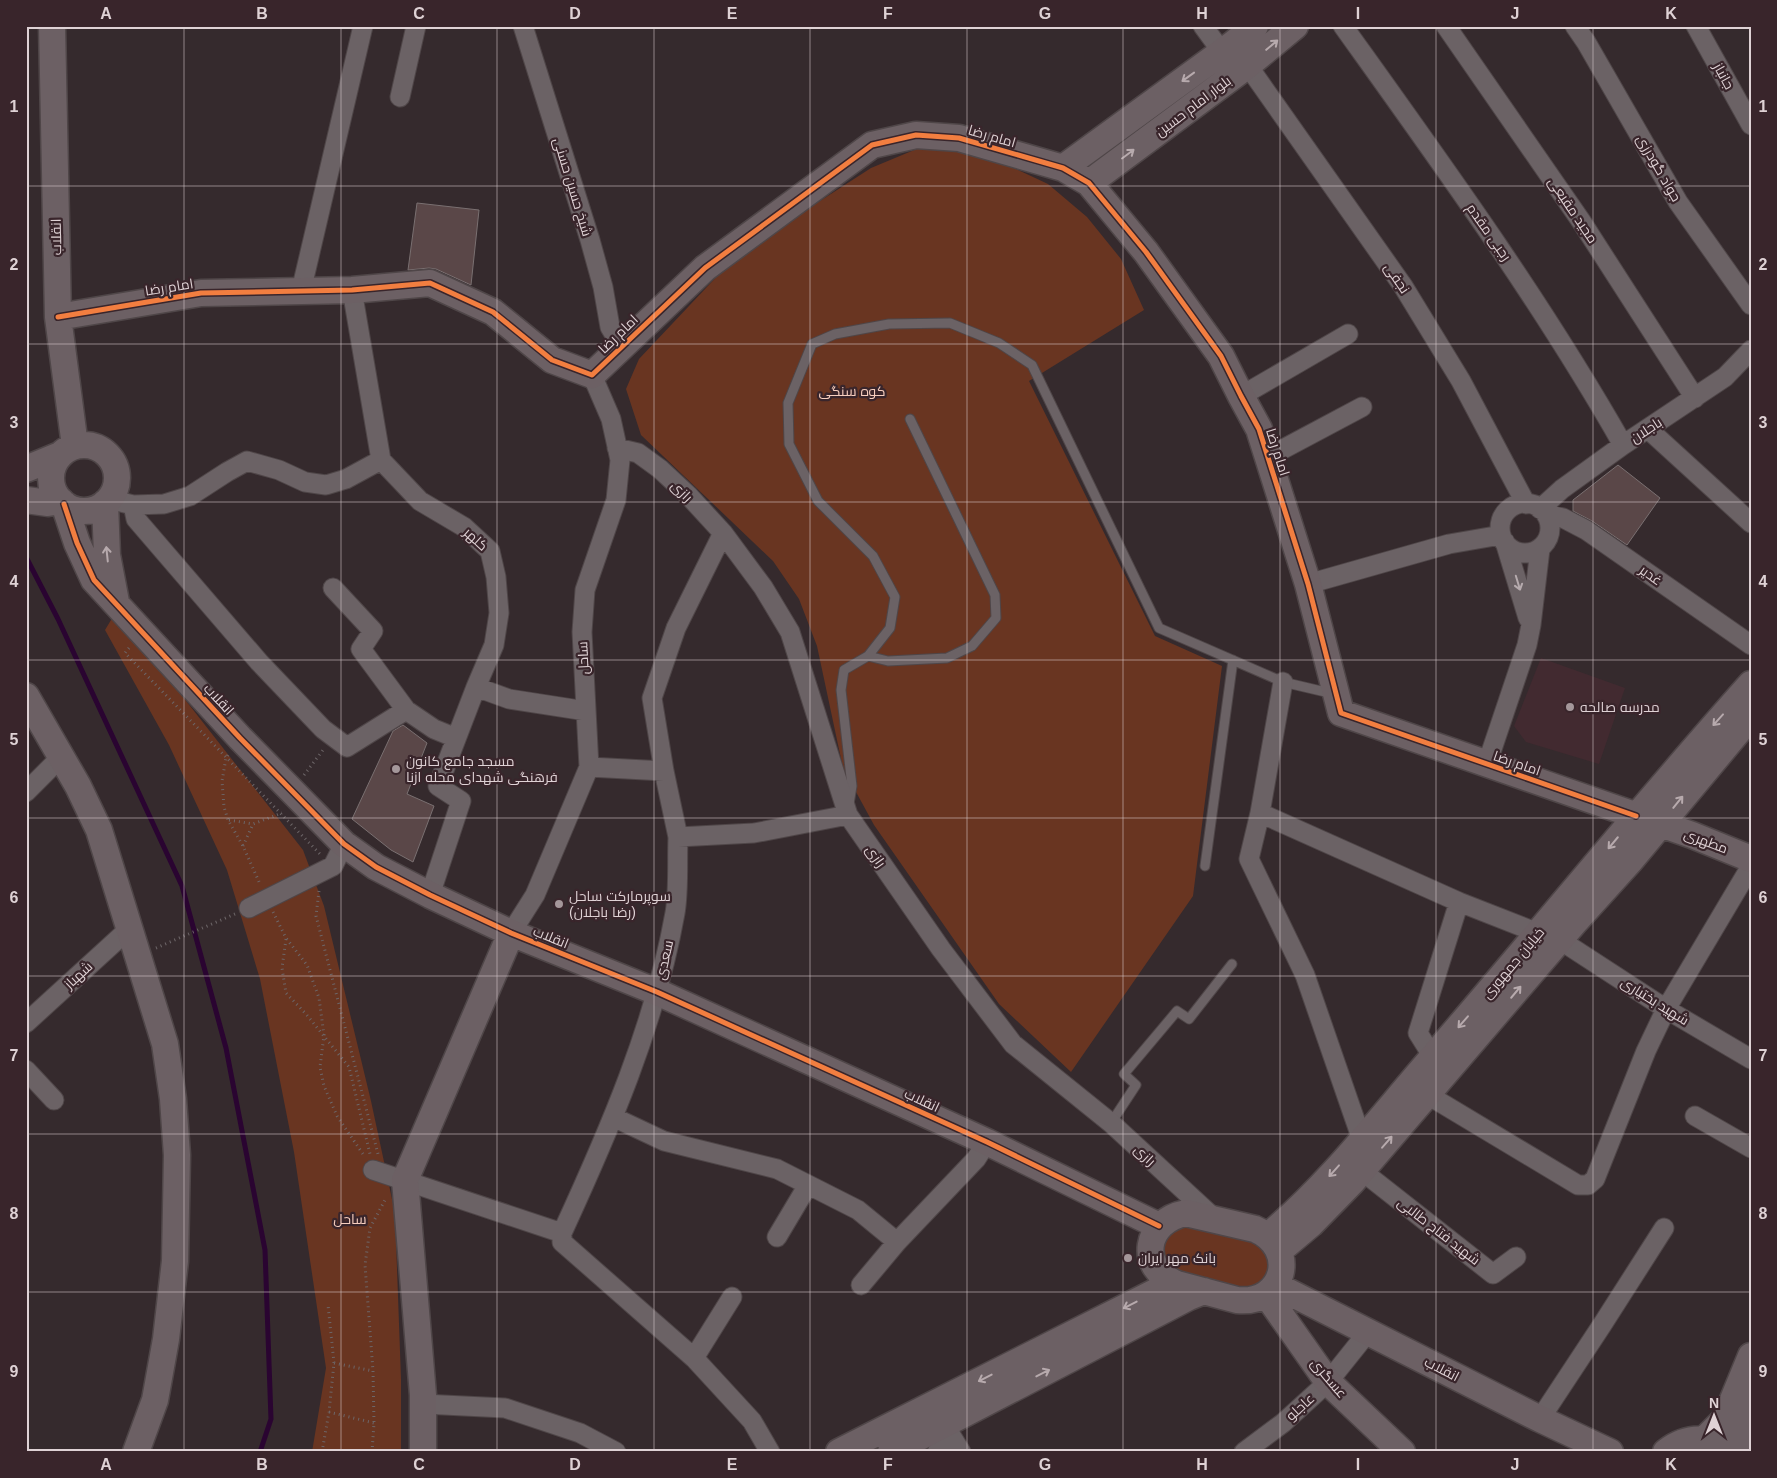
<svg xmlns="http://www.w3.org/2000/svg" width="1777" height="1478" font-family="Helvetica,Cairo,sans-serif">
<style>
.built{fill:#422a30}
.green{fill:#693521}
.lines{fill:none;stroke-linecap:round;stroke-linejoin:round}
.stream{stroke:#2a0431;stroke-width:5}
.building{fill:#5a4748;stroke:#7a7071}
.lane-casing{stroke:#4f4648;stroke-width:11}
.street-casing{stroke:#4f4648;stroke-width:21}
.secondary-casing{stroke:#4f4648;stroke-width:29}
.path{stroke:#6d6668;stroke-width:3;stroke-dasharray:1 4;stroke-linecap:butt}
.lane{stroke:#6b6265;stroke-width:9}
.street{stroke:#6b6265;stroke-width:19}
.secondary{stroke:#6c6064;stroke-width:26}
.cycleway-casing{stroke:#39252b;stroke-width:8}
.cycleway{stroke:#f27e40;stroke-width:5}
.oneway{stroke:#b7aaad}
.oneway2{stroke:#b6abae}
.grid{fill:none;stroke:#dfd2d5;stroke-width:1;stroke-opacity:0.55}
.poi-dot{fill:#a4979a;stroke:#39252b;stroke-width:2}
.labels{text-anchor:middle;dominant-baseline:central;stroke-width:4.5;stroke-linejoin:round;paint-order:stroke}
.street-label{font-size:14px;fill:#dfd2d5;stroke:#39252b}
.park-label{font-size:14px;fill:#f7cebe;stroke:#39252b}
.poi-label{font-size:14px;fill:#dfd2d5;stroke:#39252b;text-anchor:start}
.neatline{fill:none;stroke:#dfd2d5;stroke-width:2}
.grid-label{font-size:16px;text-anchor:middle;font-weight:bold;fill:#dfd2d5}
</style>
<rect width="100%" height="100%" fill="#352a2d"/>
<!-- built -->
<path class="built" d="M1541,658L1625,688L1599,764L1526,742L1514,726Z"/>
<!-- green -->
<path class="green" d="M919,148L963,152L1016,169L1048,184L1087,217L1121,259L1144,310L1029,381L1155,636L1222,666L1193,896L1071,1072L999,1004L874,825L843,768L817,646L799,599L773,561L641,435L626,389L639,359L738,254L871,168Z
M114,615L165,674L303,850L324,906L371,1101L395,1213L401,1379V1452H312L326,1368L294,1152L260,979L227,870L169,745L105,630Z
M1186,1222L1266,1245L1271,1275L1246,1292L1167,1269L1161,1239Z"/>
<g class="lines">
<!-- stream -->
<path class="stream" d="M26,557L58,619L182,886L226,1048L265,1250L271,1419L260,1452"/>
</g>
<!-- building -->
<path class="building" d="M417,203L479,210L471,285L436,269L429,268L408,270Z
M1618,465L1660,498L1627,545L1592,521L1573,511V500Z
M403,725L427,743L407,794L434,806L413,862L391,850L352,819L393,731Z"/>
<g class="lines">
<!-- lane casing -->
<g class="lane-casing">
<path id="lane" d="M868,656L888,661L947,658L972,646L996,618L995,595L910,419
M849,804L852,786L841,690L844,670L868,656L890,628L895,597L873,556L818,501L789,444L788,403L812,344L835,334L889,324L950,323L999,343L1032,365L1159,628L1283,682L1334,694
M1205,866L1233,660
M1111,1123L1136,1085L1124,1074L1177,1011L1189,1019L1232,964"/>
</g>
<!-- street casing -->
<g class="street-casing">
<path id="street" d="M523,26L590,240L603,287L610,327L622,347
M1203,26L1222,52
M1343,26C1441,163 1540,299 1623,445
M1446,26L1581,221L1695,398
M1575,26L1586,42L1678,202L1751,305
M1696,26L1751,125
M1241,56L1403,286L1461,381L1526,504
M400,97L416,26
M352,290L381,460
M301,291L363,26
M1241,396L1348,334
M1648,429L1751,523
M617,448L638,453L660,469L689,496L723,533L763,587L790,632L848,815L941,949L1013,1044L1111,1123L1214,1218
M1268,457L1362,407
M381,460L420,501L464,527L490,551L496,577L499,613L494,645L476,687L438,786L461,801L430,895
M109,499L133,505L164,504L190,496L227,472L247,461L279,470L305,482L326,485L346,479L381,460
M1500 528a25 25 0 1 1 50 0a25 25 0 1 1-50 0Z
M133,505L136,519L259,662L323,729L347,747L406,710
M1540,509L1562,489L1623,445L1725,377L1751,350
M1546,514L1563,518L1586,530L1751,645
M723,533L676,628L652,698L664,771L678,837L754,833L848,815
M1505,542L1528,618
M1308,584L1449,544L1501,535
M333,588L373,631L361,649L406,710L434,729L456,738
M1283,682L1260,813L1249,859L1305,975L1362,1140
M476,687L509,699L586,711
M1487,764L1527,645L1531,625L1540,549
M589,767L664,771
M26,792L61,757
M1260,813L1459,902L1538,933
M678,837C677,861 679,891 675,913C655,1025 609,1131 562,1233V1242L694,1358L752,1421L770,1452
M249,908L333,866L344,844
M511,933L535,895L589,767L582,632L585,590L616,500L620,460L611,419L592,375
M1560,940L1666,1009L1751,1059
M26,1023L130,928
M1433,1057L1418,1033L1459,902
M26,1070L54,1100
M1428,1095L1578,1185H1588L1595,1179L1646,1051L1666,1009L1751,866
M1695,1116L1751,1148
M613,1117L664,1141L777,1169L858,1210L897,1242
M373,1170L562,1233
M1362,1171L1493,1274L1516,1257
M777,1237L808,1185
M861,1285L897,1242L976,1159L987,1142
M694,1358L732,1297
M423,1404L505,1408L580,1433L616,1452
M1540,1419L1602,1325L1664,1228
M944,1424L961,1452
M937,1452L955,1442
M1244,1452L1283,1423L1328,1382L1368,1332"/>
</g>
<!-- secondary casing -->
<g class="secondary-casing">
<path id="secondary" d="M52,26L58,317L75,446
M1063,168L1233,44L1255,26
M1089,183L1248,65L1295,26
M58,317L201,293L352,290L430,283L493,312L552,360L592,375L705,268L872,145L916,135L959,138L1063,168L1089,183L1146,252L1221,356L1241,396L1259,429L1308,584L1341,713L1692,835L1751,859
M51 478a33 33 0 1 1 66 0a33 33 0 1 1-66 0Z
M26,469L60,455
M26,500L48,503L61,501
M105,503L107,555L116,602
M64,504L77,543L94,580L240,738L344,844L376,867L430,895L511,933L657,992L987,1142L1159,1226
M26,696L78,786L99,830L165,1044L173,1099L177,1155L175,1261L166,1339L155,1400L136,1452
M1186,1213L1255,1229C1299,1248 1285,1305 1237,1300L1177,1284C1137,1268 1144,1221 1186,1213Z
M1268,1236C1330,1184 1379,1119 1432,1058C1539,934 1642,806 1751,684
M1279,1251L1311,1224L1352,1182L1574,923L1631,860L1751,716
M1275,1285L1540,1419L1610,1452
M1266,1294L1328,1382L1402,1452
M1705,1439L1725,1419L1751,1356
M423,1452V1395L405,1180L511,933
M839,1452L1173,1283
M891,1452L1189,1297L1204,1291
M1666,1452C1689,1434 1712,1437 1736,1452
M1737,1452L1744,1420L1751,1404"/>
</g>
<!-- path -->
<path class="path" d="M129,648L125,653L320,854
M228,755L226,758L222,781L224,807L228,820L243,846L260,884
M304,775L323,750
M229,820L253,824L282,813
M243,846L253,824
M319,891L316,916L378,1154
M273,912L286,938L307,965L319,998L324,1035L320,1067L324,1086L337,1116L365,1157
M286,939L282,968L286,993L306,1014L349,1067L370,1154
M156,948L235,914
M334,1363L373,1371
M329,1412L374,1423
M322,1452L329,1412L334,1363L328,1305
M372,1452L374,1423L373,1371L365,1265L370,1228L385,1200"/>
<!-- lane -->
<use href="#lane" class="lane"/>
<!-- street -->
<use href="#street" class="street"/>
<!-- secondary -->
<use href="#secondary" class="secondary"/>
<!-- cycleway casing -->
<g class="cycleway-casing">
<path id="cycleway" d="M58,317L201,293L352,290L430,283L493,312L552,360L592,375L705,268L872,145L916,135L959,138L1063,168L1089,183L1146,252L1221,356L1241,396L1259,429L1308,584L1341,713L1636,816
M64,504L77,543L94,580L240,738L344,844L376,867L430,895L511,933L657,992L987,1142L1159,1226"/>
</g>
<!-- cycleway -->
<use href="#cycleway" class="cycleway"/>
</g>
<!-- one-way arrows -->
<defs><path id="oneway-shaft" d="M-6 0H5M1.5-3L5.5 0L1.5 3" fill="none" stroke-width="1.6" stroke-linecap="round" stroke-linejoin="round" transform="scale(1.25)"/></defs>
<g class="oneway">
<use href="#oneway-shaft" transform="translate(1272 45) rotate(-40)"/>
<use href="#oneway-shaft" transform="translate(1188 77) rotate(144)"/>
<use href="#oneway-shaft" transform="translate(1128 154) rotate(-37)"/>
<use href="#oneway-shaft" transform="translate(107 554) rotate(-96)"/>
<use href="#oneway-shaft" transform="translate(1718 720) rotate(132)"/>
<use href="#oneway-shaft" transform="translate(1678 802) rotate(-51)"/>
<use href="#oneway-shaft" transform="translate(1613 843) rotate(130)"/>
<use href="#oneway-shaft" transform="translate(1516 992) rotate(-50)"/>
<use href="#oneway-shaft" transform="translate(1463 1022) rotate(131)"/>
<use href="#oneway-shaft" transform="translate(1387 1142) rotate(-49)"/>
<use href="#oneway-shaft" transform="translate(1334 1171) rotate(132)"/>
<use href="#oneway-shaft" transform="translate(1130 1305) rotate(153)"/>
<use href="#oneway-shaft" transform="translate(1043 1373) rotate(-27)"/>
<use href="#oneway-shaft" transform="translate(985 1378) rotate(153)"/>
</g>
<use class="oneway2" href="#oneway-shaft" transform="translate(1518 583) rotate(73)"/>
<!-- grid -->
<path class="grid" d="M184,26V1452M341,26V1452M497,26V1452M654,26V1452M810,26V1452M967,26V1452M1123,26V1452M1280,26V1452M1436,26V1452M1593,26V1452M26,186H1751M26,344H1751M26,502H1751M26,660H1751M26,818H1751M26,976H1751M26,1134H1751M26,1292H1751"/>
<!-- markers -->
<g class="poi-dot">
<circle cx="1570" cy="707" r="5"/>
<circle cx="396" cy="769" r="5"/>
<circle cx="559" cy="904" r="5"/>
<circle cx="1128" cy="1258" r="5"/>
</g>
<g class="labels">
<!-- street labels -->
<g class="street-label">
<text transform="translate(1724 76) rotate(61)">جانباز</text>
<text transform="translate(1193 106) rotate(-37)">بلوار امام حسین</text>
<text transform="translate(992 136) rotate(16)">امام رضا</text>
<text transform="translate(1659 168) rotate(60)">جواد گودرزی</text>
<text transform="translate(573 187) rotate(73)">شیخ حسین حسنی</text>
<text transform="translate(1573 210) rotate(56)">مجید مقیعی</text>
<text transform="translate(1489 232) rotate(55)">رجبی مقدم</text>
<text transform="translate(56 237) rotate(-91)">انقلاب</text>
<text transform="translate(1397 278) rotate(56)">نجفی</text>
<text transform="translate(169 287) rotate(-9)">امام رضا</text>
<text transform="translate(618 334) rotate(-44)">امام رضا</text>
<text transform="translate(1646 430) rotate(-33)">باجلان</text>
<text transform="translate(1278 452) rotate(72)">امام رضا</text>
<text transform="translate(682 491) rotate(45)">رازی</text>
<text transform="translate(476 539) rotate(42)">کلهر</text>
<text transform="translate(1651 575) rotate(35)">غدیر</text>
<text transform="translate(583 658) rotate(-93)">ساحل</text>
<text transform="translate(219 699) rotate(47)">انقلاب</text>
<text transform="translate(1517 763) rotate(19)">امام رضا</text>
<text transform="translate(1706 841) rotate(21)">مطهری</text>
<text transform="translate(876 856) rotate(55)">رازی</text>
<text transform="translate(551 937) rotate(22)">انقلاب</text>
<text transform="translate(664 960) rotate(-77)">سعدی</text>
<text transform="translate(1513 963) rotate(-50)">خیابان جمهوری</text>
<text transform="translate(78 975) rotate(-43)">شهباز</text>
<text transform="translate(1655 1001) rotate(32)">شهید بختیاری</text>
<text transform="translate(922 1100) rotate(25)">انقلاب</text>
<text transform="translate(1145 1155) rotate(43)">رازی</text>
<text transform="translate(1439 1231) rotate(38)">شهید فتاح طالبی</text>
<text transform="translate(1442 1369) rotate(27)">انقلاب</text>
<text transform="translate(1329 1378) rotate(50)">عسگری</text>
<text transform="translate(1300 1407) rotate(-42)">عاجلو</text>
</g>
<!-- park labels -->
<g class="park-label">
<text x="852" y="391">کوه سنگی</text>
<text x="350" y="1219">ساحل</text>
</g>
<!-- poi labels -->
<g class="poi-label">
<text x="1580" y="707">مدرسه صالحه</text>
<text x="406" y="761">مسجد جامع کانون<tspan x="406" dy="16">فرهنگی شهدای محله ازنا</tspan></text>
<text x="569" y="896">سوپرمارکت ساحل<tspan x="569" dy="16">(رضا باجلان)</tspan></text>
<text x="1138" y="1258">بانک مهر ایران</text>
</g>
</g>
<!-- border -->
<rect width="1777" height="1478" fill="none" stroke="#39252b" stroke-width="55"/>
<!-- north arrow -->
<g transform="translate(1714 1416)" stroke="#39252b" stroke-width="4" paint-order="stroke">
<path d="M0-4L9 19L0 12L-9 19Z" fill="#dfd2d5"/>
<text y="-8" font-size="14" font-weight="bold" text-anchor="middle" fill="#dfd2d5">N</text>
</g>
<rect x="28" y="28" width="1722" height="1422" class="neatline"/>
<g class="grid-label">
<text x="106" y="19">A</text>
<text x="262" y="19">B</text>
<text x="419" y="19">C</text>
<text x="575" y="19">D</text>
<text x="732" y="19">E</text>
<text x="888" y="19">F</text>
<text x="1045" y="19">G</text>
<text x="1202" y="19">H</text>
<text x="1358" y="19">I</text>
<text x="1515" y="19">J</text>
<text x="1671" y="19">K</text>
<text x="14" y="112">1</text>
<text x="1763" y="112">1</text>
<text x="14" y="270">2</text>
<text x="1763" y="270">2</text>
<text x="14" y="428">3</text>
<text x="1763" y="428">3</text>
<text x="14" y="587">4</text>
<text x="1763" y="587">4</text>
<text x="14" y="745">5</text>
<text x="1763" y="745">5</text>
<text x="14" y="903">6</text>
<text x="1763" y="903">6</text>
<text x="14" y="1061">7</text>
<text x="1763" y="1061">7</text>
<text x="14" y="1219">8</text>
<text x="1763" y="1219">8</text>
<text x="14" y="1377">9</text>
<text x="1763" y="1377">9</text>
<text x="106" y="1470">A</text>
<text x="262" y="1470">B</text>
<text x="419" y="1470">C</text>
<text x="575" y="1470">D</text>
<text x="732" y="1470">E</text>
<text x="888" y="1470">F</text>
<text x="1045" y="1470">G</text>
<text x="1202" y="1470">H</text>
<text x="1358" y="1470">I</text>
<text x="1515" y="1470">J</text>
<text x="1671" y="1470">K</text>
</g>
</svg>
